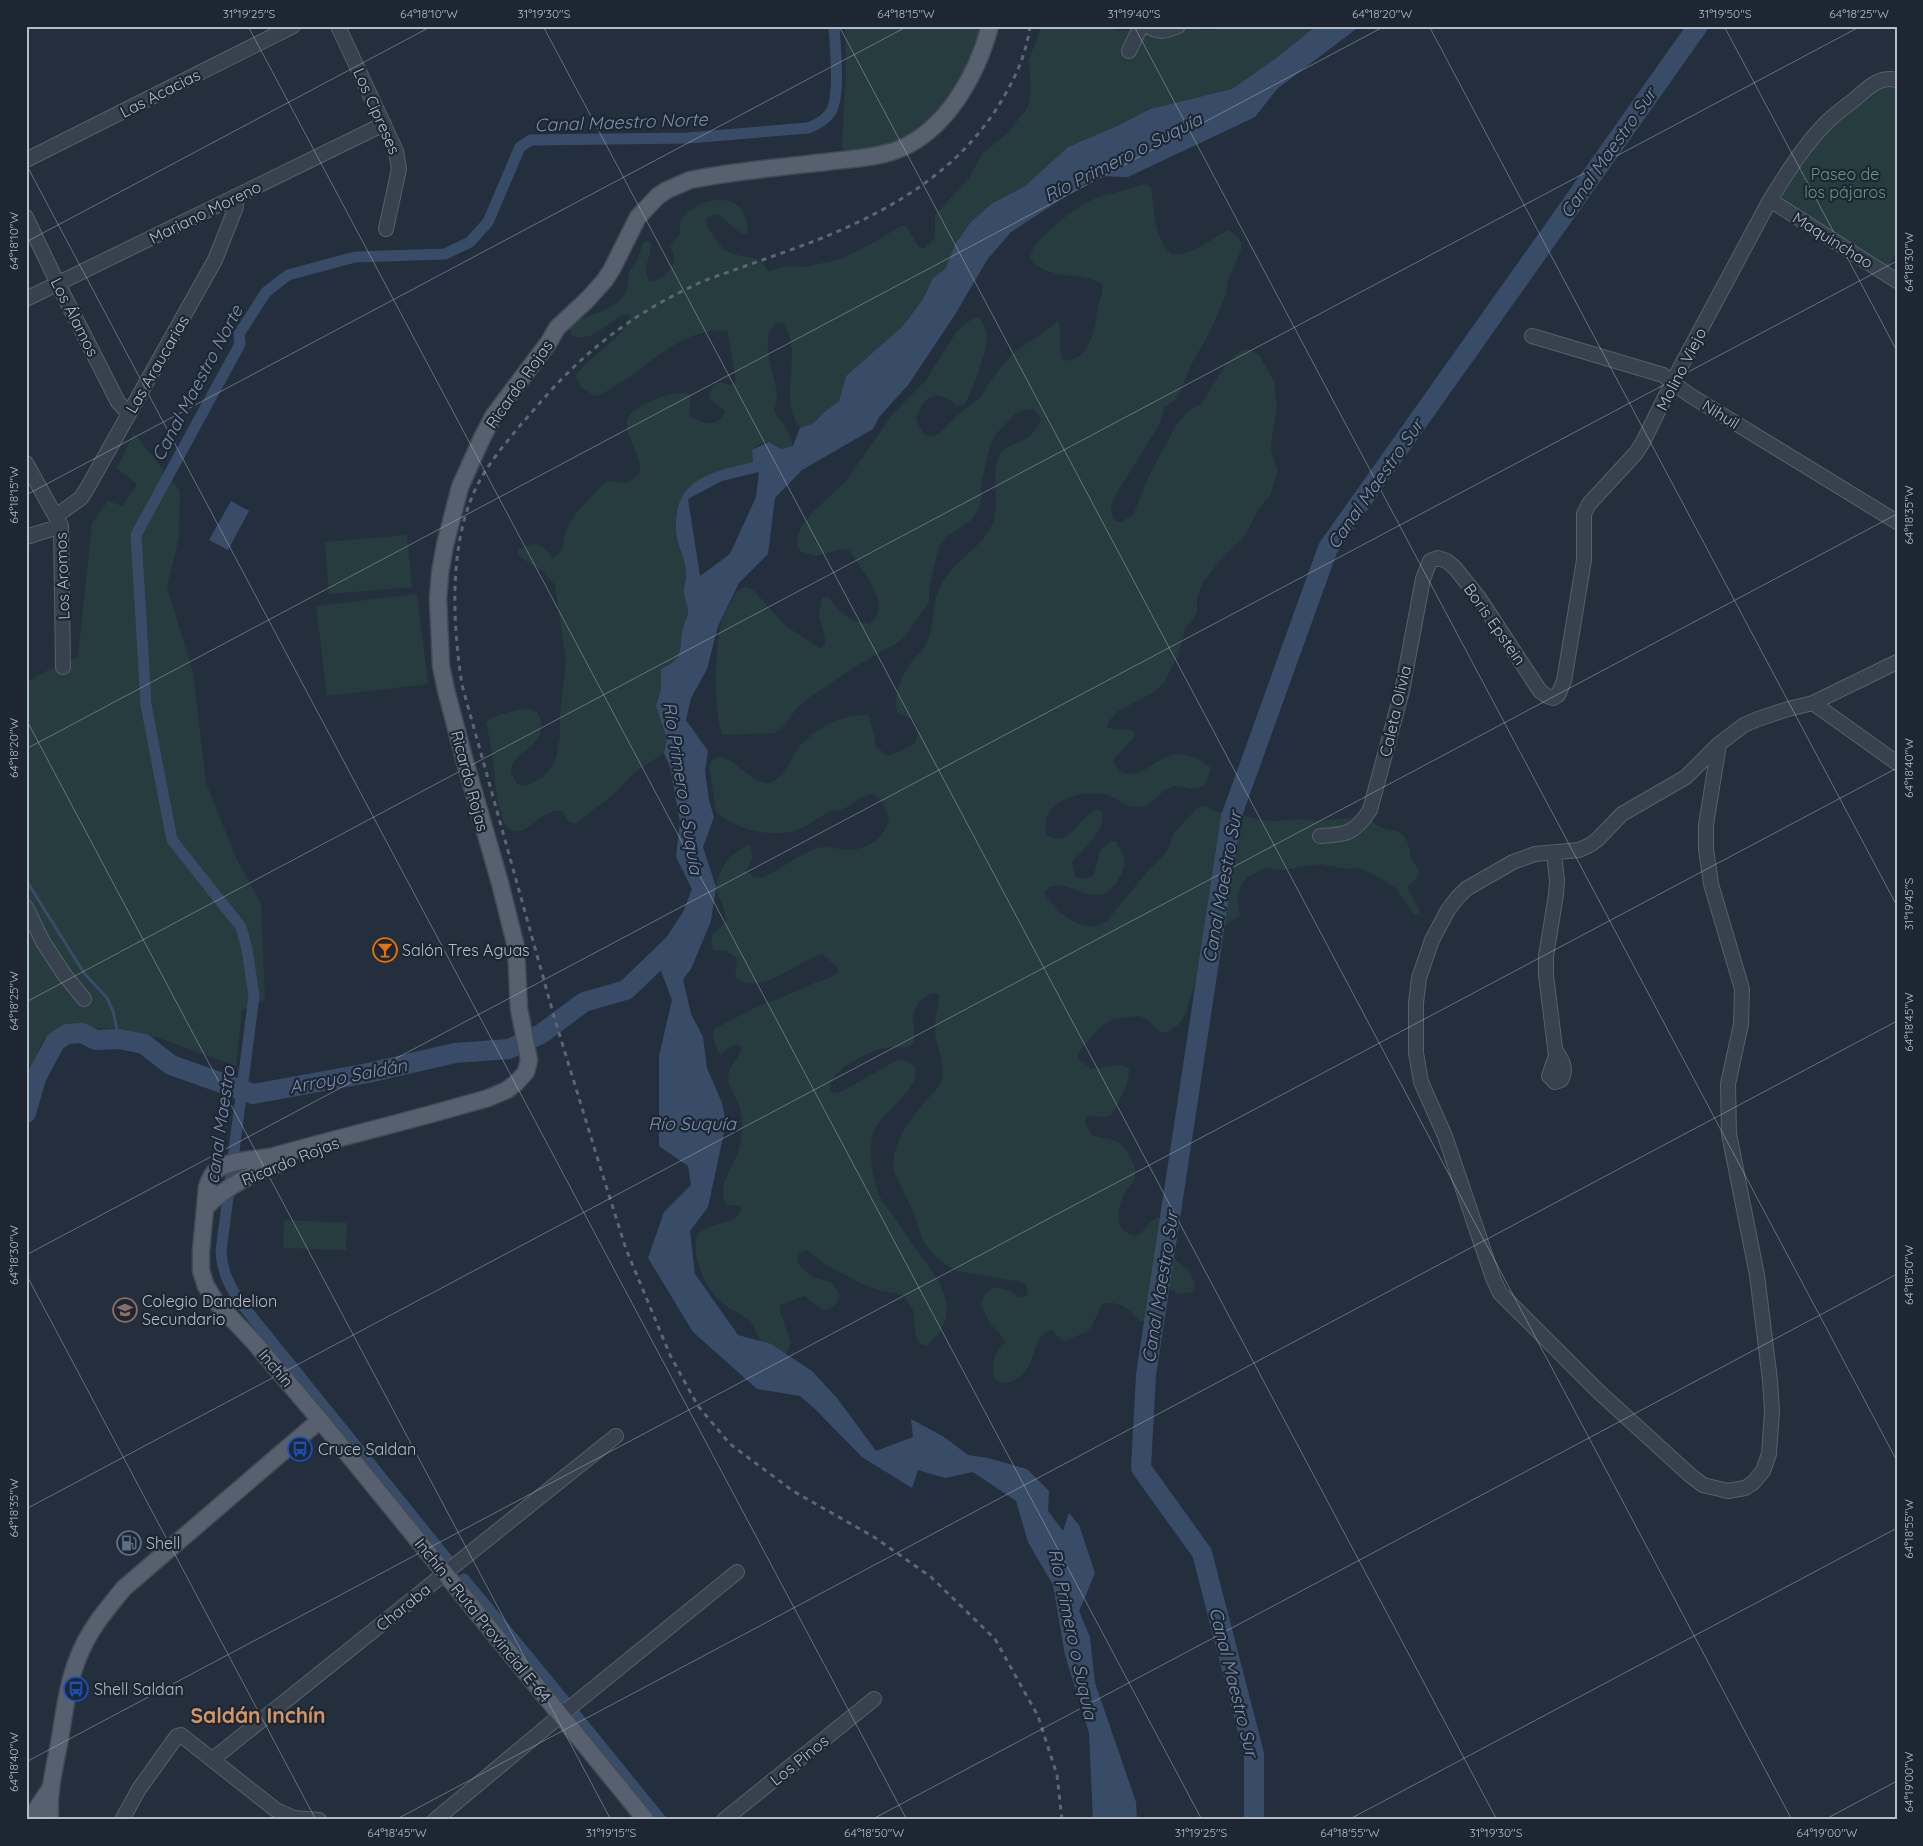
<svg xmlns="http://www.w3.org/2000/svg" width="1923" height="1846" font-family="Quicksand,sans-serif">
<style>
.green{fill:#263c3f}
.water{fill:#394c67;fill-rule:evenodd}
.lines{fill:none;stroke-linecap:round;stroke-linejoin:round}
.stream{stroke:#394c67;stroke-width:3}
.canal{stroke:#394c67;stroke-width:11}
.river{stroke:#394c67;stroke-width:20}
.minor-casing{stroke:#565f6c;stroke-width:16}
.major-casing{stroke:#414a57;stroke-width:19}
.minor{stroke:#38414e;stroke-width:14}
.major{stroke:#56606e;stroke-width:16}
.rail{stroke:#5a6575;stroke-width:3;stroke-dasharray:5 5;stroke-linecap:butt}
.ticks{fill:none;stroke:#b4bcc9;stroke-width:1;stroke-opacity:0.45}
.labels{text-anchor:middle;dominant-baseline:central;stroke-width:4.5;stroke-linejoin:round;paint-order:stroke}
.street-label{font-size:16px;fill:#b4bcc9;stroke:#1d2633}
.park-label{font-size:16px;fill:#6b9a76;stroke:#1d2633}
.poi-label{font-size:16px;fill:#b4bcc9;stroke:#1d2633;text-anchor:start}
.water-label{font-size:18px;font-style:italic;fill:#7c92b1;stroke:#1d2633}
.district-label{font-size:21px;font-weight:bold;fill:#d59563;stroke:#1d2633}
.neatline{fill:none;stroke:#b4bcc9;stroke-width:2}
.ticks-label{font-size:12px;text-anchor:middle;fill:#b4bcc9}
</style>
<rect width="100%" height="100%" fill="#242f3e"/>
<!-- green -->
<path class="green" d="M845,26H984L965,80L938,115L907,139L897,141L888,148L852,153L842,148L846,65Z
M1042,26H1109L1118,31L1173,27L1212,30L1228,26H1316L1279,56L1232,89L1150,109L1117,126L1068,147L1025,186L991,204L970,223L946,268L933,278L923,299L903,326L846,376L839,401L823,413L814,423L800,428C776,396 805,356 783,323L777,322C757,339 775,373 777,395C777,400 775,406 774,411C781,424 791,430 793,446L781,449L769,442L762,443L752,450L753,462C713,472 675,477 676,529C676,543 684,556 686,570C687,577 685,582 684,588C683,595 687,604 688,611C688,618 683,625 682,633C679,654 682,658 661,669V689L656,706L667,739L664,753L635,772L614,794L575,824L569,822L563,811C547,808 536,824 522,830C497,843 495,774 493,761C492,748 489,736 486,723C491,717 499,715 506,713C524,707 544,704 541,730C539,746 515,754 512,766C509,773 514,778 517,784L524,786L530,784L542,778L553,765L556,758L560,737V713L566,661L555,585L542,571L519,556L518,550C538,540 539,542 553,558C567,551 562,536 569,524C576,511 595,494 605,482L611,481L626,483C631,480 639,477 640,470C642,459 625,436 627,421C628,406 679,387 691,395L689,416L705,423H715L723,416L725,411L709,398C709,391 713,385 720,382L729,385L734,384L736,380C734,372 729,335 727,331C685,325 648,367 615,386C608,390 602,395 594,396L581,387L576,376C588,356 627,337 630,315C611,312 600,344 572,336L569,325C585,314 609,313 622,298C629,291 627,282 629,273C631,266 637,262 639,256C641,250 641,246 645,241L650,242C654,256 639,268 650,281C660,282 676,268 674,257C674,253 671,248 670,245L680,234C680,229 679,223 682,218C694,202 728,191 742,210C747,217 747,224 748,232L744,235C732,230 727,217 715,214L706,218C706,226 709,230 714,236C717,241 721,248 727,251C745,261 755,250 768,271L788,266L804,267L841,259L871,244L901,226H906L919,247L924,249L935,238V215L969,178L982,154L1008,133L1028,107L1031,90L1029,59Z
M1897,80V253L1884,273L1770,200L1786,173L1870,86Z
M1144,184L1151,187C1155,210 1153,236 1171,254C1193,257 1210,238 1229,230L1238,237L1241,243V250L1228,281L1226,294L1210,332L1192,363L1179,395L1175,400L1164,408L1160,423L1115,496C1111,506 1109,511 1114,520L1121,522L1133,515L1149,476L1175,427L1188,411L1201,404L1227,363L1242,350L1248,349L1259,355L1274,381L1277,407L1271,443V450L1278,471L1270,496L1260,507L1244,537L1219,561L1202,584L1197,597V612L1194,618L1186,626L1178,655L1164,683L1153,693L1118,711L1109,721L1107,727C1115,731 1123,728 1133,730L1135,736L1116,757L1113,762L1121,772C1152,784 1163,730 1211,768C1209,774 1207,781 1203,786C1195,792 1185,786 1176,786C1160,787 1154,808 1136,807C1124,807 1116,796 1104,794C1079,790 1037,802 1047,835C1066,847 1074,827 1087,816C1090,813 1094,811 1098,809L1103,813C1103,835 1084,847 1072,863L1075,876C1082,880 1086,879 1094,875L1100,851L1110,841H1116C1125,860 1129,861 1118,880C1097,918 1063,869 1044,892L1047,898L1061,913L1078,924L1093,927L1106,922L1147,872L1162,857L1170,846L1173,834L1197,808L1205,806L1216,812L1236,813L1260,820L1274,821L1300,819L1318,821L1363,817C1371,818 1373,823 1380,827C1386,831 1394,829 1399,832C1411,840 1408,849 1412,860C1414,864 1417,867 1419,870L1418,877L1408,886C1409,897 1419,903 1420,915H1414L1397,889L1382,879L1360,868L1347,869L1321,864L1282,870L1265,868L1248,877L1242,884L1237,896L1240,915L1207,937L1203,957L1185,1015L1178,1025L1167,1032H1160L1146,1019L1140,1016L1113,1019L1101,1026L1078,1053L1079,1059L1091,1069C1104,1069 1118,1060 1129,1069C1130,1085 1118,1102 1111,1116C1102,1119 1095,1114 1087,1117L1085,1123L1092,1135C1100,1139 1115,1138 1121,1144C1129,1152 1136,1165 1135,1176C1135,1182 1128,1187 1125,1193C1116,1209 1114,1233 1136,1236C1147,1230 1150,1216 1164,1217L1171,1230V1256L1191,1273L1195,1286L1192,1292L1179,1294L1163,1285C1141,1289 1158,1307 1146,1321H1140C1130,1310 1118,1299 1102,1304L1091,1328L1086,1332L1065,1341L1060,1339L1053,1330C1049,1331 1045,1332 1042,1335C1029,1352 1037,1369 1012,1381C1004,1385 1000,1383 994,1378C991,1361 994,1353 1006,1342L990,1323L981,1305L985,1293L995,1287L1008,1290L1019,1297L1026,1296L1028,1291L1026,1285L1021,1282L956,1271L935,1256L923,1241L914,1213L894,1172C890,1147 908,1121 924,1103C929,1096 938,1090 941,1082C947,1062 935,1048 935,1029C934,1017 940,1006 939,995L933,993C929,995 923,997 920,1001C917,1005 914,1010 913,1015C912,1024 919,1044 908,1047C902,1049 895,1046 889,1047C870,1051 834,1066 830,1087L832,1092L839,1093L897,1060H904L915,1066C922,1089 881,1112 874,1131C867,1149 873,1177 879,1195C882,1201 888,1208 892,1214C899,1224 906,1235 913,1245C937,1277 968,1313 926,1346L919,1343L916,1337L913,1310L905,1297L900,1294L881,1291L860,1283L823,1263L807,1250L801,1252L797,1257L798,1264L812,1277L831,1282L840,1295C838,1303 832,1310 823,1310L804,1296L780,1305V1312L791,1343L786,1355L764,1348C760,1340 756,1330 751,1323C746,1317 736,1312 729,1308C710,1295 700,1275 696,1253C696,1247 694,1239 698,1234C710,1222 732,1226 741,1211L739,1205H727C714,1185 735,1167 739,1148C743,1130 744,1120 738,1103C735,1095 728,1086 728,1078C729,1064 740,1058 742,1047L737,1044L725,1050L721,1055C715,1047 712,1039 714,1029L758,1006L783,997L814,983L833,977L838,973L837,967L822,954C797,962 760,997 735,978L737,958L726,951L714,950L711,945L713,933L723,925L726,920L723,906L715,888C722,866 727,855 749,845C755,855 753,861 746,870C751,877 756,878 764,877C782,869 798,854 818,848C827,845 839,850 849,850C869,849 887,837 889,816L879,798L874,794C863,794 856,802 847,807C842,810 835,810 829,812C819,816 812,824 802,828C777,840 735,830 716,812L709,766C721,735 752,792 772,782C787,774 790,758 800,746C817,727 842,714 868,715L874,734L876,747L888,756L901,751L915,743C922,724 916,718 898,714C891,697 902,675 912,661C916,656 922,652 925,646C937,625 929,601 945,578C957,560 978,549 989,530C1003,509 990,479 999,456C1004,444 1023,443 1031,435C1035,431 1039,425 1041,419L1034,409L1021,411L1015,414L997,433L990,445L981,485L982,497L978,510L970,521L948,536L939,546L929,589V602L905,636L897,643L858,665L806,700L796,709L785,725L775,733L723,735C713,716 715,650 720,629C722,617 728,607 734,597C739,588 745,584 754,591L786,626L821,649L825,645V639L819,615L822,598L828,597C842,614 847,621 869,624C896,605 859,568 849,550L843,549L816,556L802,552L798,548L797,541L801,526L814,511L846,481L892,415L926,380L957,331L973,318H980C983,324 987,330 987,337C986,355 973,390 964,405L957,406C937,387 924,395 916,419L922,432L927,436H933L940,433L958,415L981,397L991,380L1013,353L1041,334L1058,321C1064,332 1056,346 1063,361C1092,360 1094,329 1098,307C1100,299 1104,292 1102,284C1081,271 1045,281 1030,258C1033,245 1040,239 1049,231C1064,218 1078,205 1096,198C1112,193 1128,190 1144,184Z
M134,433L180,491L179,537L167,587L193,672L206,783L237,860L261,903L265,1000L242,1010L236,1066L156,1037L87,1026L44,1038L26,1080V683L40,674L78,657L92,523L108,501L122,506L137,484L117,468Z
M407,535L412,587L329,594L325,542Z
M417,594L428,684L327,696L316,606Z
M284,1220L347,1223L346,1250L283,1248Z"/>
<!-- water -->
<path class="water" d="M1316,26H1360L1277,89L1255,117L1128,177L1097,176L1011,232L987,260L956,313L908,385L879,417L873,429L802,470L775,498L768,554L739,583L718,626L707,669L691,698L686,720L708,751L705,771L709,800L714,817L703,847L716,887L711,921L691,969L683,979L691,1014L703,1037L707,1068L722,1103L726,1123L708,1207L690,1231L695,1274L738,1335L771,1344L812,1371L837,1398L876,1451L913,1437L911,1419L944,1437L968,1455L988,1458L1027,1469L1049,1491L1048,1511L1063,1531L1069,1513L1079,1525L1095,1573L1079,1611L1090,1637L1095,1683L1136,1802L1137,1820H1093L1089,1733L1065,1655L1053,1585L1028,1542L1016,1501L973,1472L945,1478L918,1470L912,1488L862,1457L814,1408L800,1396L757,1389L693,1332L648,1258L664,1212L691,1185L688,1166L659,1146V1056L672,1000L655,955L683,912L692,889L676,857L680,822L670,767L664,753L667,739L656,706L661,689V669C683,658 679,654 682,633C683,625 688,618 688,611C687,604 683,595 684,588C685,582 687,577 686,570C684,556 676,543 676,529C674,477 713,472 753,462L752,450L769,442L781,449L793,446L800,428L814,423L823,413L839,401L846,376L903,326L923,299L933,278L946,268L956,243L970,223L991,204L1025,186L1068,147L1117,126L1150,109L1232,89L1279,56ZM759,472L756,497L730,554L700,576L688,499L722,481Z
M231,501L249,511L228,550L209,540Z"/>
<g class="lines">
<!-- stream -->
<path class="stream" d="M26,880L84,973L107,998L113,1011L119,1039"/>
<!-- canal -->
<path class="canal" d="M448,1560L240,1302C229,1285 222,1271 221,1251L254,996L247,949L241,927L172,840L146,705L136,535L240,344L239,334L266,292L288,275L355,257L445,254L470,242L488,222L520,147L531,140L688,138L808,128C817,125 824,121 830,113C841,98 835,46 834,26
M464,1579L564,1700
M575,1714L661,1820"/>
<!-- river -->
<path class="river" d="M26,1113L36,1078L55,1042L67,1034L82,1033L96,1040L119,1039L144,1044L171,1065L253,1094L368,1073L455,1053L509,1049L541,1034L584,1002L626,990L676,942
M1254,1820V1754L1202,1553L1141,1468L1146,1375L1231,817L1328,548L1698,26"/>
<!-- minor casing -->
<g class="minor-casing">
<path id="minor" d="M338,26L396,151L399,169L386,229
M1147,26C1161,33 1164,32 1178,26
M1129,51L1141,26
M26,160L293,26
M1770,200L1897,281
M26,217L58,284L118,402L129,414
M26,299L384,124
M1532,336L1663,375L1688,394L1897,522
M26,463L61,526L63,667
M56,516L81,498L89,485L215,260L236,207L235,197
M26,537L61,526
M1813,703L1897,763
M1719,744L1706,825V849L1711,884L1742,989L1741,1024L1728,1084L1729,1134L1757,1275L1770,1380L1772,1411L1769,1454L1763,1471L1753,1483L1745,1488L1728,1491L1703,1485L1691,1476L1599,1392L1500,1293L1493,1278L1445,1136L1421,1082L1416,1053V1003L1419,978L1432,940L1448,910L1457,898L1466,889L1513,862L1535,854L1579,850L1590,845L1597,840L1622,814L1686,777L1719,744L1744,725L1758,719L1788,709L1813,703L1897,662
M1320,836C1347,835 1355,833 1370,810L1402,691L1423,579L1430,561L1438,558L1447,561L1455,568L1479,598L1540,691L1547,696L1553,698L1558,695L1564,681L1584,560V514L1589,504L1636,453L1643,442L1673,381L1770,200C1787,173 1804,145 1827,122C1835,114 1845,107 1854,100C1867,89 1879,75 1897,80
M1554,853L1557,881L1556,895L1546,956V975L1556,1056L1549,1076L1555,1082L1561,1080C1567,1070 1563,1061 1556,1051
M26,907L43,942L64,974L84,999
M213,1759L616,1436
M122,1820L139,1789L177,1736L181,1735L276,1810L294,1818L319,1820
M435,1820L561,1715L737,1572
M724,1820L874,1699"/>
</g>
<!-- major casing -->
<g class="major-casing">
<path id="major" d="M206,1207C227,1185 254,1173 283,1162
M29,1820L50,1789
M50,1820C48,1794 54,1769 59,1744C64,1716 67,1685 78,1658C88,1631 106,1610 124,1588L320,1420
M646,1820L320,1420L254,1342L216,1302L206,1286L201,1271V1251L207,1187C209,1180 212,1173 219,1168C234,1159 257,1160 274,1156C345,1136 417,1119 488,1098L507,1090L517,1082L526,1072L529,1060L519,1009L516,947L500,883L464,758L446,690L441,666L438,598L440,573L445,545L460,487L482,438L494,415L549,342L557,328L587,300L605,280L612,269L638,217L658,196L667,190L690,180C735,171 781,167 826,162C849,159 875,158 897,150C946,131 977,75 990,26"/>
</g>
<!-- minor -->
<use href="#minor" class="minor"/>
<!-- major -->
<use href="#major" class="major"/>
<!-- rail -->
<path class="rail" d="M1030,26C1027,50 1018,72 1006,93C966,165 901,205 827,236C795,249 761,260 729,272C717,276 704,280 693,286C643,309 596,342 558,383C546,395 535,409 523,422C504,445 483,469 472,497C449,552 453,627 462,685L555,1020L602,1173L626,1249L670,1355L698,1406L730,1444L793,1491L874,1537L931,1577L995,1639L1038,1716L1057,1775L1062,1820"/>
</g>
<!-- ticks -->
<path class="ticks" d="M248,26L1202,1820M543,26L1497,1820M839,26L1792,1820M1134,26L1897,1461M1429,26L1897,906M1724,26L1897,351M26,164L907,1820M26,242L432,26M26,495L908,26M26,719L611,1820M26,749L1385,26M26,1002L1861,26M26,1255L1897,261M26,1274L316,1820M26,1509L1897,514M26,1762L1897,768M395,1820L1897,1021M871,1820L1897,1274M1348,1820L1897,1528M1824,1820L1897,1781"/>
<!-- icons -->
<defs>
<g id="bar-ring" transform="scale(1.25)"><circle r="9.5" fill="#1d2633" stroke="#e8710a" stroke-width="1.5"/><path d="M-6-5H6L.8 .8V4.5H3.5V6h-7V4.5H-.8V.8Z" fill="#e8710a"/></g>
<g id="school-ring" transform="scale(1.25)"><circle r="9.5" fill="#1d2633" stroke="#8d6e63" stroke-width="1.5"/><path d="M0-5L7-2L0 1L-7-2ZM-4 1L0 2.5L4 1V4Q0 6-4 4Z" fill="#8d6e63"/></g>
<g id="bus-ring" transform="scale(1.25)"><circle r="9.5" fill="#1d2633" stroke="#1a4fb4" stroke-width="1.5"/><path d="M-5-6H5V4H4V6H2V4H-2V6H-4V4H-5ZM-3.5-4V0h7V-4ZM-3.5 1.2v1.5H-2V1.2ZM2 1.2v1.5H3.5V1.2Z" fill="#1a4fb4"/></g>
<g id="fuel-ring" transform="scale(1.25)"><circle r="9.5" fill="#1d2633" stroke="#5c6f8a" stroke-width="1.5"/><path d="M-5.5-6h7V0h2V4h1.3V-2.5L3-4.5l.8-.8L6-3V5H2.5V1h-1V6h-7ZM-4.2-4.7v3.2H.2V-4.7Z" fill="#5c6f8a"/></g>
</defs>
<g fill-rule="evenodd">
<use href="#bar-ring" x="385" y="950"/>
<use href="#school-ring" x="125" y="1310"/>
<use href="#bus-ring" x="300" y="1449"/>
<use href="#fuel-ring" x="129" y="1543"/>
<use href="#bus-ring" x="76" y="1689"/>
</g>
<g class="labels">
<!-- street labels -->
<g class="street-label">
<text transform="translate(160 93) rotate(-27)">Las Acacias</text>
<text transform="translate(377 111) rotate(66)">Los Cipreses</text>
<text transform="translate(205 212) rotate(-26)">Mariano Moreno</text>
<text transform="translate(1833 240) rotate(32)">Maquinchao</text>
<text transform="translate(75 317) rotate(63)">Los Álamos</text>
<text transform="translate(157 364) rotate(-60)">Las Araucarias</text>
<text transform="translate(1681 369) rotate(-63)">Molino Viejo</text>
<text transform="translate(519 384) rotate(-55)">Ricardo Rojas</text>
<text transform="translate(1721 414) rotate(32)">Nihuil</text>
<text transform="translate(62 576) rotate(-92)">Los Aromos</text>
<text transform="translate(1495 624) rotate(55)">Boris Epstein</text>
<text transform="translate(1395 711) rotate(-77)">Caleta Olivia</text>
<text transform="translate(470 781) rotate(75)">Ricardo Rojas</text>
<text transform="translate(290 1161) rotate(-22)">Ricardo Rojas</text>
<text transform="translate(276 1368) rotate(50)">Inchín</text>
<text transform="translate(403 1607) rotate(-39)">Charaba</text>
<text transform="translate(483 1620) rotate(51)">Inchín - Ruta Provincial E-64</text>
<text transform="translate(799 1760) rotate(-39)">Los Pinos</text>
</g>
<!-- park labels -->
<g class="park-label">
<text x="1845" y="174">Paseo de<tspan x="1845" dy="18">los pájaros</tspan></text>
</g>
<!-- poi labels -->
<g class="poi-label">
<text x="402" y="950">Salón Tres Aguas</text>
<text x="142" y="1301">Colegio Dandelion<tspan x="142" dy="18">Secundario</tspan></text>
<text x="318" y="1449">Cruce Saldan</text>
<text x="146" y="1543">Shell</text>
<text x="94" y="1689">Shell Saldan</text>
</g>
<!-- water labels -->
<g class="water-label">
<text transform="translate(621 122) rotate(-2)">Canal Maestro Norte</text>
<text transform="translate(1608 153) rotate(-55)">Canal Maestro Sur</text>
<text transform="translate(1123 157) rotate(-27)">Río Primero o Suquía</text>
<text transform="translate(197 383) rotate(-62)">Canal Maestro Norte</text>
<text transform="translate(1375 484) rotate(-55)">Canal Maestro Sur</text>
<text transform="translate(683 788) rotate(81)">Río Primero o Suquía</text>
<text transform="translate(1222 887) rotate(-80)">Canal Maestro Sur</text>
<text transform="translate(348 1076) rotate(-11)">Arroyo Saldán</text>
<text x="692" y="1123">Río Suquía</text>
<text transform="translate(220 1125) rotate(-82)">canal Maestro</text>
<text transform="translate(1160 1287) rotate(-81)">Canal Maestro Sur</text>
<text transform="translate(1073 1634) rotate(78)">Río Primero o Suquía</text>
<text transform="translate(1234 1682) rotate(76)">Canal Maestro Sur</text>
</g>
<!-- district labels -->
<g class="district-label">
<text x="258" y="1715">Saldán Inchín</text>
</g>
</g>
<!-- border -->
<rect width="1923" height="1846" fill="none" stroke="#1d2633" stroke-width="55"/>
<rect x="28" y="28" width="1868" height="1790" class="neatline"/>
<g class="ticks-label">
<text x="249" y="18">31°19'25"S</text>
<text x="429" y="18">64°18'10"W</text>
<text x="544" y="18">31°19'30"S</text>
<text x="906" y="18">64°18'15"W</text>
<text x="1134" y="18">31°19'40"S</text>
<text x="1382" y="18">64°18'20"W</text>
<text x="1725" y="18">31°19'50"S</text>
<text x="1859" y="18">64°18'25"W</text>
<text transform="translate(14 241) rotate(-90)" y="4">64°18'10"W</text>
<text transform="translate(1909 262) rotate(-90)" y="4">64°18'30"W</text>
<text transform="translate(14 495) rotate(-90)" y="4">64°18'15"W</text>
<text transform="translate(1909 515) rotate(-90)" y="4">64°18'35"W</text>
<text transform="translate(14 748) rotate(-90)" y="4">64°18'20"W</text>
<text transform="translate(1909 768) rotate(-90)" y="4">64°18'40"W</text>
<text transform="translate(1909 904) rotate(-90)" y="4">31°19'45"S</text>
<text transform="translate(14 1001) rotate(-90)" y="4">64°18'25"W</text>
<text transform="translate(1909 1022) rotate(-90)" y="4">64°18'45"W</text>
<text transform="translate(14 1255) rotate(-90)" y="4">64°18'30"W</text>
<text transform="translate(1909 1275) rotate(-90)" y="4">64°18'50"W</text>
<text transform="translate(14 1508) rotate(-90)" y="4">64°18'35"W</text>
<text transform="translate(1909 1529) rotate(-90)" y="4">64°18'55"W</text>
<text transform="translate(14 1762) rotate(-90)" y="4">64°18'40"W</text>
<text transform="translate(1909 1782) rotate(-90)" y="4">64°19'00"W</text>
<text x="397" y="1837">64°18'45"W</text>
<text x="611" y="1837">31°19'15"S</text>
<text x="874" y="1837">64°18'50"W</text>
<text x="1201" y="1837">31°19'25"S</text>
<text x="1350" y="1837">64°18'55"W</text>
<text x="1496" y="1837">31°19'30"S</text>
<text x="1827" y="1837">64°19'00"W</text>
</g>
</svg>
